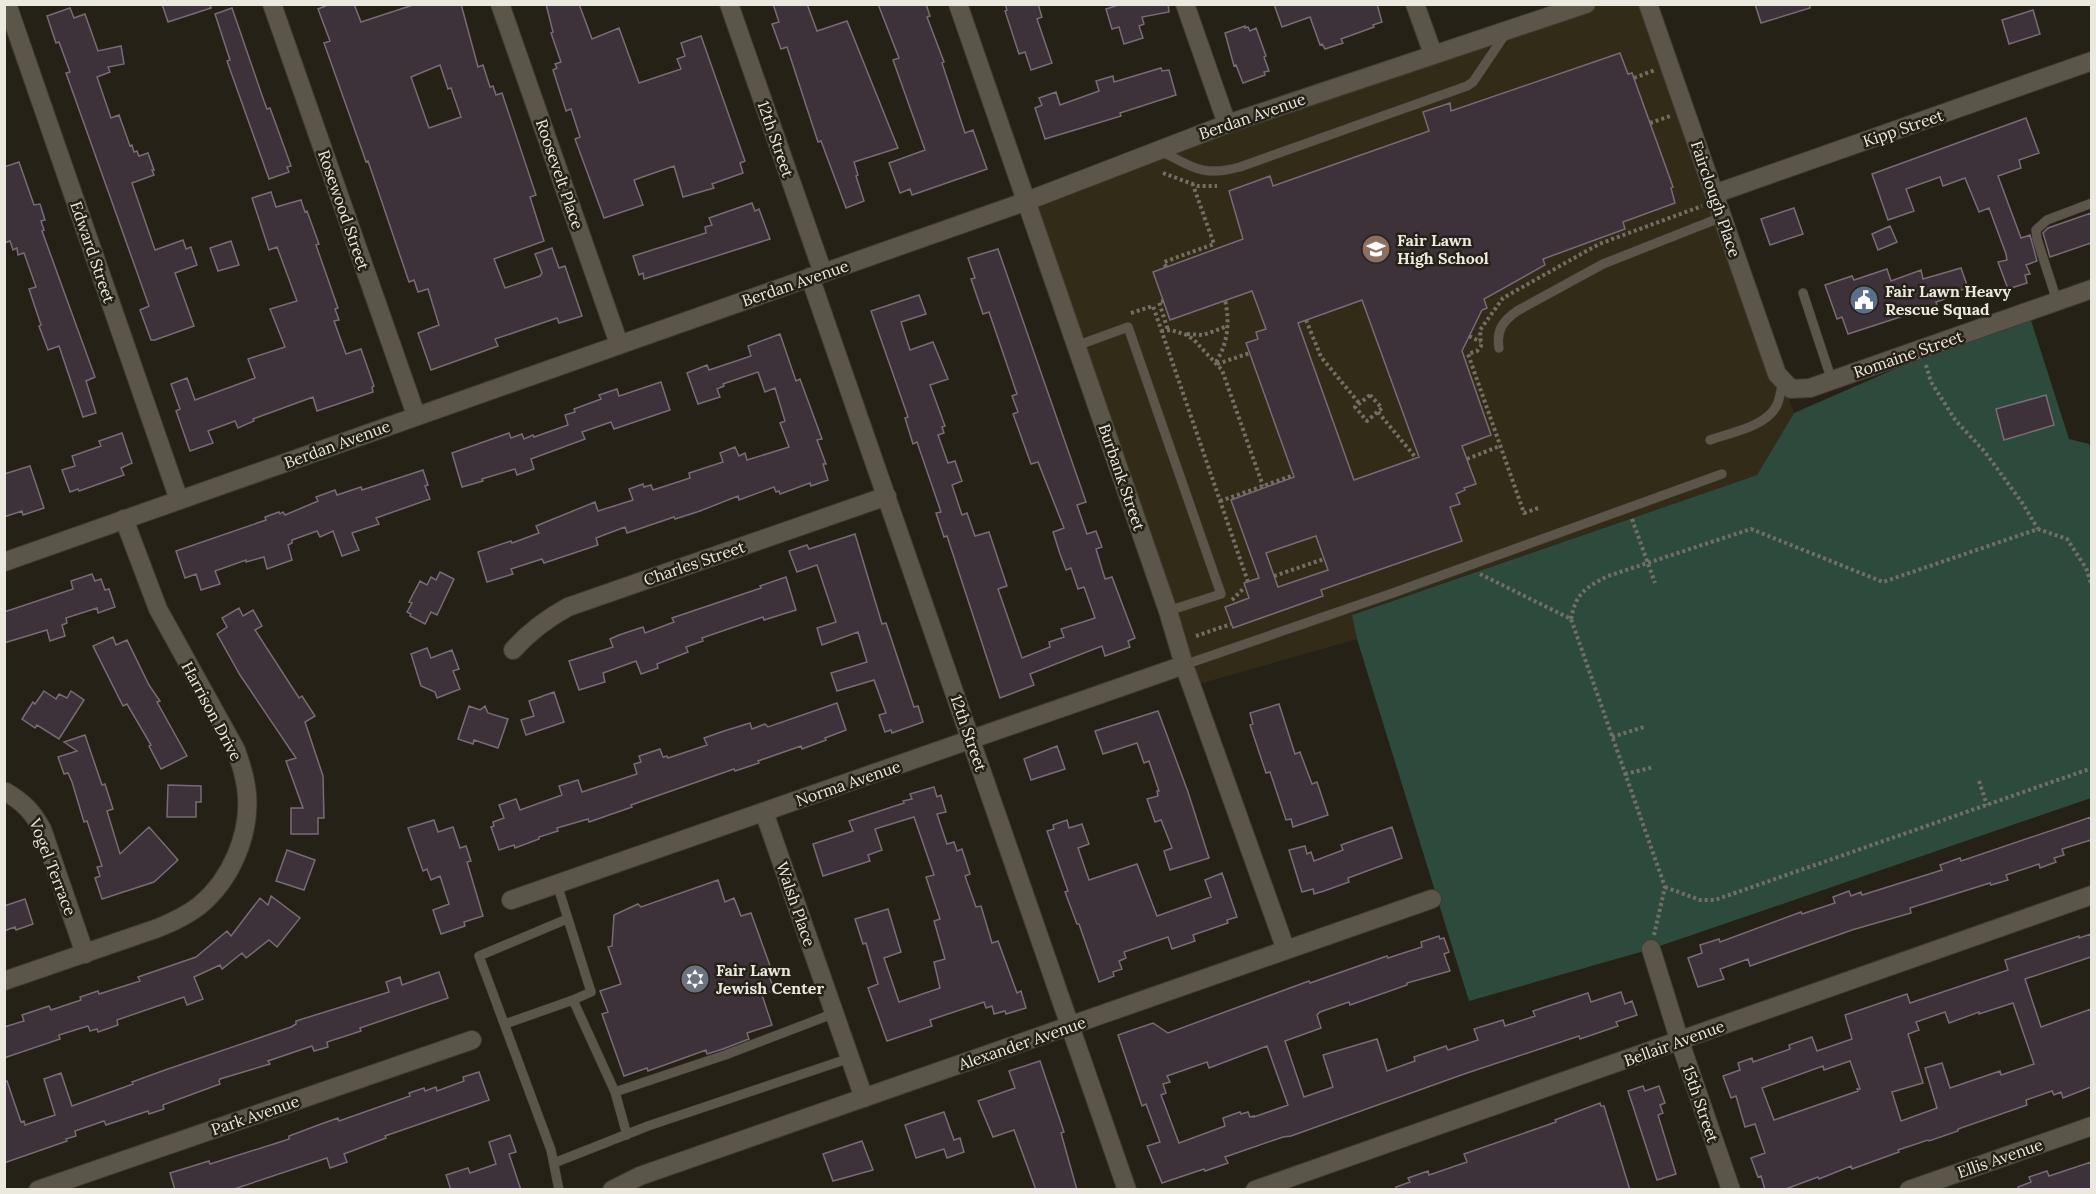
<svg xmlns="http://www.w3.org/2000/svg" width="2096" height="1194" font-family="Lora,serif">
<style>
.built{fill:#312b18}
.green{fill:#2d4b3c}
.building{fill:#3e323a;stroke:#796b75;stroke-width:1.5;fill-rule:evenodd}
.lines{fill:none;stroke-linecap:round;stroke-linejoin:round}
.lane-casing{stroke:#3f3c34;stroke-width:10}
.street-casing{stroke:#3f3c34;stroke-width:20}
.secondary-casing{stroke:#3f3c34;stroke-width:20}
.path{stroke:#726f65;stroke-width:4;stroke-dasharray:3 3;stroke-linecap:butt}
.lane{stroke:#5b5649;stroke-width:9}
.street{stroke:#5b5649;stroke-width:18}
.secondary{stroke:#5b5649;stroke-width:18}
.labels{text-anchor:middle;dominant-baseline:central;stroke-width:5;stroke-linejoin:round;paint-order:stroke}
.street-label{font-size:16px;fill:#ebe8e0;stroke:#252116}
.poi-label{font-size:16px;font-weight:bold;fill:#ebe8e0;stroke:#252116;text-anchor:start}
</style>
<rect width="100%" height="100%" fill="#252116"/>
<!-- built -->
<path class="built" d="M1586,5H1648L1794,413L1757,475L1353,614L1357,639L1192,686L1027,201Z"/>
<!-- green -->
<path class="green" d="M2028,311L2069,439L2089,444L2091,450V798L1651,949L1469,1001L1357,639L1352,615L1757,475L1794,413Z"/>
<!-- building -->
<path class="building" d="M162,4H210L211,8L168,22Z
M330,4H354L361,22L416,4H461L478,67L483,65L490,87L493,86L496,95L502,93L536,195L530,197L544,241L494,259L505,288L540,276L542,273L535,254L552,248L559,268L565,266L582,316L559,323L557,318L495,339L498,346L431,370L418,333L439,325L428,289L418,292L414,280L409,282L368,161L366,162L363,153L324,43L330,41L318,9ZM440,65L448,89L451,88L461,117L429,128L411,77Z
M546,4H579L592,39L619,28L639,83L681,69L677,59L685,56L681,43L701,36L745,161L740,163L743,173L712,184L714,188L683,197L674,166L634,180L643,205L604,218L575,139L580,137L571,109L566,111L553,70L557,68L555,64L561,62L551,33L553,32Z
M773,4H807L817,31L847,21L898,148L854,162L858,175L856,176L864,201L846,208L821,141L818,142L787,47L781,49L772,24L779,22Z
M878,4H926L930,16L927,17L944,62L942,63L965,133L973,130L987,169L912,195L910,189L900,193L889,163L925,150L893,60L899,58Z
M1005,4H1038L1042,17L1037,19L1052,63L1031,70L1025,52L1019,54L1005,11L1007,10Z
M1121,4H1168L1169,12L1142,17L1144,24L1139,26L1143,38L1124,44L1119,27L1112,29L1106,9Z
M1274,4H1377L1382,22L1373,25L1374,27L1341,39L1343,43L1325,49L1322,44L1320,45L1310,17L1282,27Z
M1755,4H1810V8L1761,23Z
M70,8L74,18L85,14L98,51L121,46L124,64L108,67L110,72L97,77L111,118L119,115L130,146L132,145L134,152L137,151L139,156L148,153L154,170H152L154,175L132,183L155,250L183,240L186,249L191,247L197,265L175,273L194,326L155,340H151L140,310L149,306L66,73L70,72L59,42L56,43L47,16Z
M232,8L264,101L267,109L270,108L291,166L287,167L289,172L269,179L227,61L230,60L215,14Z
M2033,10L2040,34L2009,44L2002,20Z
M1245,26V28L1248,27L1250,31L1256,28L1266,56L1264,57L1269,71L1264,72L1265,75L1243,83L1236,65L1234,66L1225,33Z
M1620,53L1628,74L1632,73L1673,187L1671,188L1675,203L1623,222L1625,229L1543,259L1545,265L1484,299L1487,308L1482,310L1462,351L1491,435L1462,446L1476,484L1464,488L1465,490L1456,494L1460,504L1450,507L1462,541L1321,590L1323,596L1233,628L1225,607L1249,598L1244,583L1259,578L1231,500L1294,477L1246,343L1258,339L1256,332L1266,329L1252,291L1170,320L1153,272L1243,239L1229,191L1270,176L1273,186L1429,131L1423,112L1450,103L1451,111ZM1362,300L1419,457L1354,480L1298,323ZM1316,536L1328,570L1278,587L1266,553Z
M1161,68L1162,71L1169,70L1176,95L1120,113L1121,116L1045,139L1035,108L1042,105L1039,98L1056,92L1060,105L1099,91L1096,81L1113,76L1114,82Z
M2026,118L2039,153L2019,160L2021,168L1998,176L2021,238L2030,235L2037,261L2026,265L2030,274L2025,275L2027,283L2008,289L1998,262L2007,260L2006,254L1989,208L1979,212L1965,178L1943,186L1940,177L1906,189L1914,211L1888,220L1872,174Z
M19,162L34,205L40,204L45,220L41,221L44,230L42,231L95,377L86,381L96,413L83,417L59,346L48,350L39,326L41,325L29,289L36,287L24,253L18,255L17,248L13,250L10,241L4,243V167Z
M271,192L276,207L301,200L305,212L307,211L319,244L316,245L338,308L335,309L339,320L334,321L346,354L361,349L374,386L372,387L373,392L317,411L313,397L253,419L254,421L238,428L235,421L208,431L213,443L190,451L176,411L180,409L171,384L187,378L195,400L255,378L248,359L285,347L270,309L297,301L277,247L269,250L252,198Z
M752,203L755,211L759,209L770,239L644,279L643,273L639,275L633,256L706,233L705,227L712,225L709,218Z
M1794,208L1803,234L1770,245L1761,219Z
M2091,213V243L2050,257L2043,233L2048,228Z
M1890,226L1897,242L1878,250L1872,234Z
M231,241L239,265L218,271L210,248Z
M998,249L1086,502L1077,505L1087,534L1096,531L1102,547L1096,549L1105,579L1112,577L1135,638L1128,641L1130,647L1105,656L1102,646L1030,674L1034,685L1000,698L947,536L944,537L936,513L941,512L917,442L913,444L905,418L908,417L871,311L919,295L926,314L901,322L910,350L933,342L948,379L930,385L945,426L942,427L944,433L938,435L948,463L955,461L962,481L952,485L962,515L967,513L975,536L989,532L1007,586L998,589L1022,658L1050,647L1049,642L1064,637L1061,629L1095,618L1084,587L1078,589L1071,568L1066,570L1060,554L1053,532L1064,528L1038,462L1031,464L1013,414L1018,412L1012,396L1017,394L989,312L983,314L971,279L975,278L968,258Z
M1961,268L1968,288L1944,295L1945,299L1936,302L1937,305L1848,334L1842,317L1837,319L1825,285L1852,276L1854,280L1887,269L1891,281L1921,270L1923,279Z
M780,334L796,381L800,379L822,439L817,440L826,464H823L828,480L811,486L810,483L780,494L779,491L776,492L774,487L739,500L738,496L700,511L675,519L674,517L627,533L625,527L596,538L598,545L544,563L542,559L511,569L513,574L487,582L478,552L511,541L512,543L539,533L536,526L595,502L598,511L633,500L629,489L643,484L644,487L651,485L653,490L690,478L689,473L723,462L720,453L735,447L739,456L745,453L747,460L789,447L780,423L785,421L775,388L765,392L758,372L723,384L724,386L717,389L720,397L698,404L687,373L707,365L709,370L751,356L748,346Z
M661,382L670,410L614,429L611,422L582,432L585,439L531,459L534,469L517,475L515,469L482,479L483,481L462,487L452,453L509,433L511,438L522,434L524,439L533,435L534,437L568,425L565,415L575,412L574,409L601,399L599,395L617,389L619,396Z
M2046,395L2054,425L2004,440L1996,409Z
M122,433L132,463L121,468L124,475L79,491L78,489L70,492L62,470L75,466L72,456L101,446L99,441Z
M30,466L44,508L23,515L22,511L4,517V474Z
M423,470L428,485L425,486L430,499L376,518L379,524L352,533L359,550L342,556L333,531L320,537L317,531L292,540V543L288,545L292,560L267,569L264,557L246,562V560L215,571L220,584L201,590L196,574L185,578L176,551L266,520L265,517L279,512L280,514L283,512L285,515L318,501L316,497L335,490L337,495L361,487L362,490Z
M855,534L882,624L886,623L914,707L918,706L923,722L892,733L891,730L885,732L879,715L886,713L874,680L837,691L831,673L867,662L858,632L822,645L817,628L836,622L817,565L797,572L789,551L807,545L809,549Z
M440,572L454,579L437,615L431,612L425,624L410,616L411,614L407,612L412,603L409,602L420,581L427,585L431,577L436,580Z
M92,574L95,581L101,579L105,590L109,589L115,607L98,613L97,608L66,618L67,623L62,625L65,636L50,641L47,630L4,643V612L73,589L71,581Z
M786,577L796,610L764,620L763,617L702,638L703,641L686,647L688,652L657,664L658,668L641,674L636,661L603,673L605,682L579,690L569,661L613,647L610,639L619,635L643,627L645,633L674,622L672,618L761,588L760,586Z
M239,608L243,616L253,610L262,626L255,630L299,698L302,696L315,716L305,722L323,776L324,818H318V834H291V808H303L286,761L296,758L240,675L217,634L227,627L222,618Z
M113,637L116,645L127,640L149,685L160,701L157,702L187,756L161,769L149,746L151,745L127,704L123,706L93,646Z
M427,648L431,658L452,650L459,669L453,671L460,689L437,698L435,692L421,686L411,654Z
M44,691L56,699L59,694L67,698L71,691L84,700L59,739L37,725L35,728L22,719L33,702L35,704Z
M554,692L564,722L526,735L521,720L534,716L529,701Z
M837,703L846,730L825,738L826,740L802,749L801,746L758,761L759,763L735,771L734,769L631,805L632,807L589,822L588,819L557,828L558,831L539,837V839L515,848L514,845L499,850L491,827L494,826L493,822L504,818L499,805L516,799L520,810L562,795L559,786L578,780L582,792L637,774L634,764L641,762L639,756L660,749L663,757L667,756L668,758L707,745L704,738L724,731L750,723L752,729L765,724L768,727Z
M1279,704L1295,754L1300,752L1312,784L1317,782L1328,815L1293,827L1291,819L1286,820L1270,772L1266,773L1250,725L1253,724L1250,713Z
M469,706L480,710L485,706L488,713L508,719L498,748L474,740L473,744L458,739Z
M1158,711L1188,792L1209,858L1170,870L1164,851L1172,848L1161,820L1155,822L1147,799L1158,796L1157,791H1159L1149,761L1144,763L1137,743L1103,754L1095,731Z
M85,735L102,785L105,784L113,809L107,811L120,854L149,827L178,860L154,882L102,899L95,878L100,876L97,867L102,866L87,821L84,822L72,782L68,773L64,774L58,757L77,751L64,742Z
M1057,746L1065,769L1031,780L1024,759Z
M168,785L201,786V802H196V817H167Z
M934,787L937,797L941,795L946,812L937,814L947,844L954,842L957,851L962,849L970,874L965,876L976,907L981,906L992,943L998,941L1017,993L1021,991L1026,1008L1006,1014L1005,1011L994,1014L992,1006L986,1008L984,1002L930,1020L932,1026L887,1041L868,988L878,984L866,943L863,944L855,919L888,909L901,952L884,958L899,1002L940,988L934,962L945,959L934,921L940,919L926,877L934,875L914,817L875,829L882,850L868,855L870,861L823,876L813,844L853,831L849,821L904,803L903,801L912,799L910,794Z
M2091,817V840L2062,849L2064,855L2054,858L2056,862L2040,868L2039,864L2006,875L2008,880L1991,885L1990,883L1910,908L1911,913L1852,930L1750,966L1748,959L1720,969L1724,979L1698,987L1688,958L1702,953L1700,945L1719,939L1720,942L1801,912L1802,914L1835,903L1833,897L1849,891L1851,896L1861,892L1862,895L1942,870L1940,865L1960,858L1961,861Z
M434,820L438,832L453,827L460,848L466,846L471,861L467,862L483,916L464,922L465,926L441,934L433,910L449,904L440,876L431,880L427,869L423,871L408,828Z
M1067,820L1069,828L1082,824L1089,844L1078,848L1089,880L1137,864L1157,916L1211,897L1205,880L1222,873L1237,917L1227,920L1228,923L1193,935L1195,941L1172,949L1168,937L1124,952L1126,958L1119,961L1122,969L1113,972L1114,976L1099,982L1079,924H1077L1065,892L1068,891L1047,831L1054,829L1053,825Z
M1392,827L1402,858L1348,878L1349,882L1324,891L1314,894L1313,889L1302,892L1289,850L1305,846L1307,854L1311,852L1314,861L1343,850L1341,845Z
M287,850L315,860L304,890L276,881Z
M718,880L725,902L734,898L741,916L751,913L773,974L769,975L774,990L762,995L772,1025L747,1033L749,1039L723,1049L707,1054L706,1050L648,1071L647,1068L624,1076L602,1014L608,1012L600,991L621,984L608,947L612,946L614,915L638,904L641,907Z
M271,896L300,918L277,947L269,940L246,958L242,953L222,969L220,965L194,977L203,999L187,1005L184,997L117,1020L118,1025L98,1032L97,1029L90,1031L88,1026L59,1035L60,1039L4,1058V1027L24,1021L22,1015L49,1006L51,1010L81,1000L80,997L98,991L99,994L140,981L138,977L196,957L227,931L231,936L260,898L268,905Z
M25,899L33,924L16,930L15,927L4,931V906Z
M2091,934V957L2025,979L2041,1027L2091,1009V1087L2063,1098L2061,1092L2054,1095L2052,1091L2026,1100L2027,1105L1958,1129V1131L1929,1141L1928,1140L1898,1150L1899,1152L1852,1169L1851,1166L1819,1179L1818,1177L1783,1190H1765L1761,1176L1758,1177L1751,1158L1765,1153L1755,1124L1745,1127L1736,1096L1731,1098L1723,1076L1740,1070L1738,1063L1752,1058L1753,1062L1790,1049L1789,1045L1812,1037L1817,1051L1852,1039L1845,1015L1907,994L1910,1003L2008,970L2005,960L2079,936V938ZM2013,1003L2034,1064L2001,1075L2000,1071L1950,1088L1942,1063L1925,1068L1937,1108L1901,1121L1892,1092L1923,1083L1908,1034L1919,1030L1916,1022L1945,1012L1949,1023L1979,1012V1014ZM1850,1061L1860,1089H1857L1858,1091L1774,1120L1762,1088L1823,1066L1824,1070Z
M1439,936L1440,939L1444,938L1449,952L1444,954L1450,971L1407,983V985L1350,1005L1349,1002L1320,1012L1317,1015L1321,1028L1285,1041L1304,1097L1333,1087L1323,1055L1377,1039L1387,1071L1415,1061L1414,1057L1446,1046L1448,1050L1478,1040L1474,1029L1503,1020L1505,1026L1535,1016L1533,1011L1588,993L1591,1002L1621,992L1625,1004L1632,1001L1637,1015L1616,1022L1618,1026L1580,1039L1579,1036L1467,1073L1291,1136L1283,1137L1225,1157L1228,1163L1205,1171L1204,1169L1162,1183L1147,1146L1160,1142L1146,1104L1142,1106L1118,1035L1153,1023L1168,1033L1309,981L1310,983L1387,956L1388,958L1422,947L1421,942ZM1267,1046L1288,1105L1254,1117V1116L1250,1117L1248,1112L1241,1114L1240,1112L1223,1118L1225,1126L1179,1143L1161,1095L1166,1093L1163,1084L1170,1082L1167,1076L1207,1062L1209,1068Z
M439,972L448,998L360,1028L361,1031L327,1042L328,1047L314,1051L312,1046L268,1061L270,1064L220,1079L219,1081L220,1084L163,1105L164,1109L149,1114L148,1111L106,1125L104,1121L75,1131L76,1136L66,1139L67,1141L4,1163V1081H7L21,1122L24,1121L25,1125L55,1115L44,1079L61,1073L72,1106L133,1084L132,1082L165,1070L291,1027L296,1024V1021L389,992L386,982L400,977L402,985Z
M1040,1061L1064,1132L1061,1133L1077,1190H1036L1014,1130L993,1137L978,1101L1015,1088L1009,1071Z
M479,1072L489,1100L385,1136L386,1138L344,1154L347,1162L330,1168L327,1158L231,1190H175L170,1173L209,1161L210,1164L280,1142L289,1139V1136L321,1124L338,1118L339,1121L410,1096L409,1093L424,1088L425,1091L436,1087L437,1091L464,1081L463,1077Z
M1643,1086L1645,1091L1659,1086L1665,1103L1660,1105L1663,1113L1658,1115L1676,1174L1657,1180L1628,1091Z
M1600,1103L1601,1106H1604L1630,1190H1396V1187L1410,1182L1408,1178L1428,1171L1429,1175L1467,1162L1464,1154L1556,1122L1555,1120Z
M944,1112L954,1140L960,1138L964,1152L947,1158L944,1149L916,1158L905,1125Z
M510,1135L516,1152L509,1154L521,1190H451L446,1175L468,1168L470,1173L496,1164L489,1142Z
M862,1141L873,1170L833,1181L823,1154Z
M2091,1162V1190H2018V1187L2031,1182L2029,1177L2047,1171L2049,1176Z"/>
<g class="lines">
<!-- lane casing -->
<g class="lane-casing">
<path id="lane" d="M1161,151C1194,168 1202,177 1240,167L1467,86L1473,82L1506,33
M1803,293L1832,381
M2057,301L2037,239L2036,230L2047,220L2092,203
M1076,346L1128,327L1221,594L1168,611
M1499,348C1496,330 1503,321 1517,311L1603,264L1722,217
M1710,440C1732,432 1766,427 1777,405C1780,398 1781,389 1783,382
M1184,665L1390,594L1722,474
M573,1000L615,1092L725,1055L835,1013
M505,1024L573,1000L591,992L557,884
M615,1092L627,1135
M554,1163L648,1126L850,1058
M559,1190L551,1150L479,956L567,919"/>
</g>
<!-- street casing -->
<g class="street-casing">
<path id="street" d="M7,4L179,500
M272,4L416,415
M500,4L619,344
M729,4L823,273
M958,4L1168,611L1184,665L1286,950
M1185,4L1227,124
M1415,4L1433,54
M1648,4L1777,374L1791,389L1810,388L2092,289
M1714,194L2092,61
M810,277L1127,1190
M513,650C530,631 546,619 568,607L887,496
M6,792C23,802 32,811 42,829L85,954
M764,812L864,1098
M511,900L1184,665
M1651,949L1680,1042L1731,1190
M4,981L158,928C173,922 186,916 199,906C231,880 250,835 247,795C246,779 241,764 236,750L158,609L124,519
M38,1190L472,1040
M612,1190L640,1176L1432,899
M1255,1190L2092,895
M1909,1190L2092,1126"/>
</g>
<!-- secondary casing -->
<g class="secondary-casing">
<path id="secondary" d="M4,562L1027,201L1227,124L1586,4"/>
</g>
<!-- path -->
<path class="path" d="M1634,78L1655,70
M1650,123L1670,116
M1163,173L1198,186H1217
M1166,267L1164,262L1214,244L1193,185
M1164,301L1159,302L1168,330
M1131,313L1153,306L1248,582
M1306,320L1321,357L1359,403
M1161,331L1171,330L1187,335L1194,340L1222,370L1263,486
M1187,334L1203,335L1228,326
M1469,336L1481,342
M1216,362C1228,343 1230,322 1225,300
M1217,364L1250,353
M1926,365L1931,382L1956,421L1985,452L2023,504L2038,529
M1370,395L1382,408L1367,421L1355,407Z
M1378,412L1416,458
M1467,459L1500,446
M1220,501L1294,475
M1538,508L1524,513L1468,354L1477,351L1481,346L1480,330L1503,298L1599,244L1702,206
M1632,519L1655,583
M1480,574L1571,619L1665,887L1654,935
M1274,576L1324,559
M1232,600L1245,587
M1571,619C1576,593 1585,588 1608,576L1751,529L1883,582L2038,529L2067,539L2086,568L2092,586
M1196,636L1231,624
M1612,737L1644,727
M1625,774L1654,767
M1979,781L1987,805
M1665,887L1700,900H1715L2092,768"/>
<!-- lane -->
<use href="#lane" class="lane"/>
<!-- street -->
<use href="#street" class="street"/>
<!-- secondary -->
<use href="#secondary" class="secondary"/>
</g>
<!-- icons -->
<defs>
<g id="school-disc" transform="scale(1.5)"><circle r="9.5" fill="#8d6e63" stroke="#252116"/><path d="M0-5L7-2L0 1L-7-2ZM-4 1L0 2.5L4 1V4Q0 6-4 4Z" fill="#fff"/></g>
<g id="civic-disc" transform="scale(1.5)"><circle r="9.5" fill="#5c6f8a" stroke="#252116"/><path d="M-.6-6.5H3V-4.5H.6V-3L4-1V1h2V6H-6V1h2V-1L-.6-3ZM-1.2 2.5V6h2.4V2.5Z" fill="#fff"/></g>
<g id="synagogue-disc" transform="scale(1.5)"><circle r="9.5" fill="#6b7280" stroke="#252116"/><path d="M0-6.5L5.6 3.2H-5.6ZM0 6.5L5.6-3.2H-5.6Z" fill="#fff"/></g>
</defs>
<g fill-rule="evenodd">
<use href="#school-disc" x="1376" y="249"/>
<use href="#civic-disc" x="1864" y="300"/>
<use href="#synagogue-disc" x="695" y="979"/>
</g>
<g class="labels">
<!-- street labels -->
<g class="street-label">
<text transform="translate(1252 116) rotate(-19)">Berdan Avenue</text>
<text transform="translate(1903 128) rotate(-19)">Kipp Street</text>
<text transform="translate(776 139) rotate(71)">12th Street</text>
<text transform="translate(560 174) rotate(71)">Roosevelt Place</text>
<text transform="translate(1716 199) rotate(71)">Fairclough Place</text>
<text transform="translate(344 210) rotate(71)">Rosewood Street</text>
<text transform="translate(93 252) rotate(71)">Edward Street</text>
<text transform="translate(795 283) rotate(-19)">Berdan Avenue</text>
<text transform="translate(1908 354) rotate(-19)">Romaine Street</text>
<text transform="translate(337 444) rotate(-20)">Berdan Avenue</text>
<text transform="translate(1122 477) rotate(71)">Burbank Street</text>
<text transform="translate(694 563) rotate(-19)">Charles Street</text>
<text transform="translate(212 711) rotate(62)">Harrison Drive</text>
<text transform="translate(969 733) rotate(71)">12th Street</text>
<text transform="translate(848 783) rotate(-19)">Norma Avenue</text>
<text transform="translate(53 867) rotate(69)">Vogel Terrace</text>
<text transform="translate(796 904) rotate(71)">Walsh Place</text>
<text transform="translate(1022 1043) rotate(-19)">Alexander Avenue</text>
<text transform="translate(1674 1043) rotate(-20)">Bellair Avenue</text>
<text transform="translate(1701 1104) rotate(71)">15th Street</text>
<text transform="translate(255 1115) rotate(-19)">Park Avenue</text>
<text transform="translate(2000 1158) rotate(-19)">Ellis Avenue</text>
</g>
<!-- poi labels -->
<g class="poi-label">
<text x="1397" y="240">Fair Lawn<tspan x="1397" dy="18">High School</tspan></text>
<text x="1885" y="291">Fair Lawn Heavy<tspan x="1885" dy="18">Rescue Squad</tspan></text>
<text x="716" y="970">Fair Lawn<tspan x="716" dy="18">Jewish Center</tspan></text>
</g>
</g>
<!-- border -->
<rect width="2096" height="1194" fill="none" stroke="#ebe8e0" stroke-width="12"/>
</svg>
